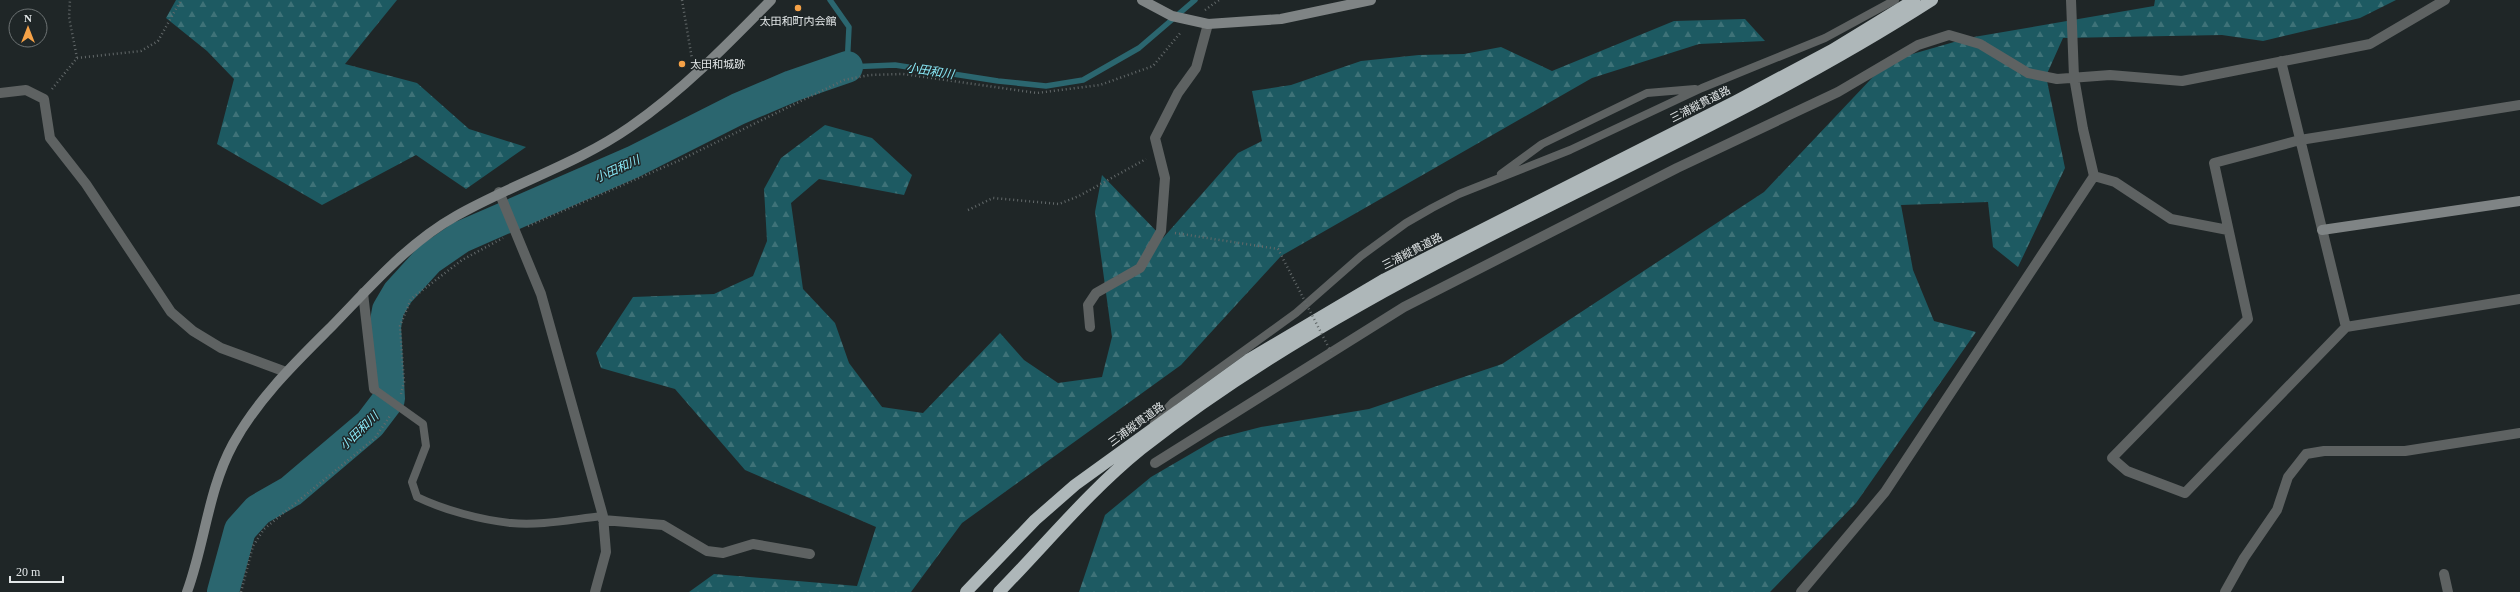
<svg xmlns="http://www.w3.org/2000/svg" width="2520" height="592" font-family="'Times New Roman','Noto Sans JP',serif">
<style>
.forest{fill:url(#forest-firs)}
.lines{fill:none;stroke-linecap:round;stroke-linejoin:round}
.stream{stroke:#2b666f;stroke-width:5.5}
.river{stroke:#2b666f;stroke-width:32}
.path{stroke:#63696a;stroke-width:2.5;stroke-dasharray:1 3;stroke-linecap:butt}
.lane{stroke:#5e6262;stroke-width:8}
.street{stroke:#5e6262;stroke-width:10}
.secondary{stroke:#7f8485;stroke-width:10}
.highway{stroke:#aeb7b9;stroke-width:12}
.path-bridge{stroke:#63696a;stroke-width:2.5;stroke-dasharray:1 3;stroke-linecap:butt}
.poi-dot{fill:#f6a247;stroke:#1f2627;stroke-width:1.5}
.labels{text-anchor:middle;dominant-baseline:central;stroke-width:3;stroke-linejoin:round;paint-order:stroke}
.poi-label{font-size:11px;fill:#e3e7e8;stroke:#1f2627}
.street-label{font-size:11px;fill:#e3e7e8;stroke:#1f2627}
.water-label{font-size:12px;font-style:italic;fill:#89e8f7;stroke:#1f2627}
</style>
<defs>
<pattern id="forest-firs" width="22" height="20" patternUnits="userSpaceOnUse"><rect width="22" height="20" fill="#1d5a62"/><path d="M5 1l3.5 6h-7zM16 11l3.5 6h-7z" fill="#3e7278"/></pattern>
</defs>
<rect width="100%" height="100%" fill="#1f2627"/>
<!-- forest -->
<path class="forest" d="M176,0H397L345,64L417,83L469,129L526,147L466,189L416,155L322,205L217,144L234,79L207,51L166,18Z
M2155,0H2396L2360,18L2263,41L2222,35L2063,38L2046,76L2065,168L2018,267L1993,247L1988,202L1901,205L1913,270L1934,321L1976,332L1856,503L1770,592H1079L1105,515L1151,477L1218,438L1261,427L1369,409L1502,364L1764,192L1888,61L1968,38L2154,6Z
M1745,19L1765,41L1699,44L1592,78L1281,256L1181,365L962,523L911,592H689L714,574L857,586L876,527L745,470L675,389L601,368L596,353L633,297L714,294L753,276L767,241L764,189L781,158L825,125L872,138L912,175L904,195L819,179L791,203L803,289L835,323L849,363L882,407L923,413L1000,333L1024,360L1058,383L1102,377L1112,337L1095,212L1102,175L1163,238L1238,153L1262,141L1252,91L1291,85L1361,61L1419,55L1464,54L1501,47L1552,71L1674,21Z"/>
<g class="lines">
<!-- stream -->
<path class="stream" d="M830,0L849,27L847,67L895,65L998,81L1046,86L1083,80L1139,48L1195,0"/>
<!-- river -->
<path class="river" d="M223,592L240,530L258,510L291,491L370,424L389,399L385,327L388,310L398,293L429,259L461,237L633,162L738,109L792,86L847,67"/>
<!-- path -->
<path class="path" d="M682,0L692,59
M1205,10L1219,0
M77,58L141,51L158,41L181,0
M52,89L77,58L69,17L70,0
M968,210L993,198L1059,204L1079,196L1146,159
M528,226L678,161L844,80L870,75L903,74L1037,93L1100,85L1153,66L1181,32
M1175,233L1278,249L1294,280
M401,394L404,382L400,326L411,299L462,260L503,238
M241,592L253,546L264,529L375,438L390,416"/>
<!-- lane -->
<path class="lane" d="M1501,174L1542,144L1647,93L1695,89
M374,389L423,424L426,446L412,482L417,497C444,510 481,520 511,523C541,526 573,519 603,516
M1154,423L1173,402L1296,313L1361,256L1406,223L1432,208L1459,194L1570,150L1702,88L1825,38L1895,0"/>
<!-- street -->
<path class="street" d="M2281,61L2346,327
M0,93L26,90L44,99L50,138L86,184L171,312L193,331L221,348L286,372
M2520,105L2300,140L2214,163L2248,319L2112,458L2127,471L2185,493L2346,327L2520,299
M2094,176L2115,182L2171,219L2228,230
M499,192L541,294L603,516L606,552L595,592
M363,293L374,389
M1090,327L1088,305L1096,293L1140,268L1161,231L1165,178L1155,138L1178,93L1196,68L1208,24
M1155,463L1404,307L1677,168L1838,92L1918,45L1949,35L1980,44L2028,73L2057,79L2110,75L2182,81L2370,44L2445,0
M603,520L663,525L707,551L723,553L753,544L810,554
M2444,574L2448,592
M1801,592L1885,492L2094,176L2083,129L2074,77L2071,0
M2225,592L2244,558L2277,510L2288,477L2306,454L2324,451H2405L2520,433"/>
<!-- secondary -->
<path class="secondary" d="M1142,0L1172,16L1208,24L1281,19L1371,0
M2322,230L2520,201
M187,592C205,543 208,490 233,444C259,397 296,362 333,325C371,286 408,243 456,216C512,184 577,164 630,127C682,91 726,46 771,0"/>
<!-- highway -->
<path class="highway" d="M966,592L1035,520L1075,485L1248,360L1385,279L1736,101L1832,50L1914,0
M999,592C1046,544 1089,491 1141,449C1381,260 1677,164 1932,0"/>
<!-- path-bridge -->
<path class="path-bridge" d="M1294,280L1331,352"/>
</g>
<!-- markers -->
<g class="poi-dot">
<circle cx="798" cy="8" r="4"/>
<circle cx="682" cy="64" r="4"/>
</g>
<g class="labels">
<!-- poi labels -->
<g class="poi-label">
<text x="798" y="21">太田和町内会館</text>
<text x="690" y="64" text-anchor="start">太田和城跡</text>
</g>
<!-- street labels -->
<g class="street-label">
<text transform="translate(1700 104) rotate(-27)">三浦縦貫道路</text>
<text transform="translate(1412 251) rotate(-27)">三浦縦貫道路</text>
<text transform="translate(1136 424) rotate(-36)">三浦縦貫道路</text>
</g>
<!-- water labels -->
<g class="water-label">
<text transform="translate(930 71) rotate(9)">小田和川</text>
<text transform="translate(617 169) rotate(-24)">小田和川</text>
<text transform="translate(359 431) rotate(-44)">小田和川</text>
</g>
</g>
<!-- north arrow -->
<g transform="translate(28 28)"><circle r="19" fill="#1f2627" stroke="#6d7374"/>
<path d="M0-3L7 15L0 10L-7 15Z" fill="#f6a247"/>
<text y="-6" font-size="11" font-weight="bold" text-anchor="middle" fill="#e3e7e8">N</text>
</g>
<!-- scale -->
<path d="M10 576v6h53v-6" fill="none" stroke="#e3e7e8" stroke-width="2"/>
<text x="16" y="576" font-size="12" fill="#e3e7e8" stroke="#1f2627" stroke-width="3" paint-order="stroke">20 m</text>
</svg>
